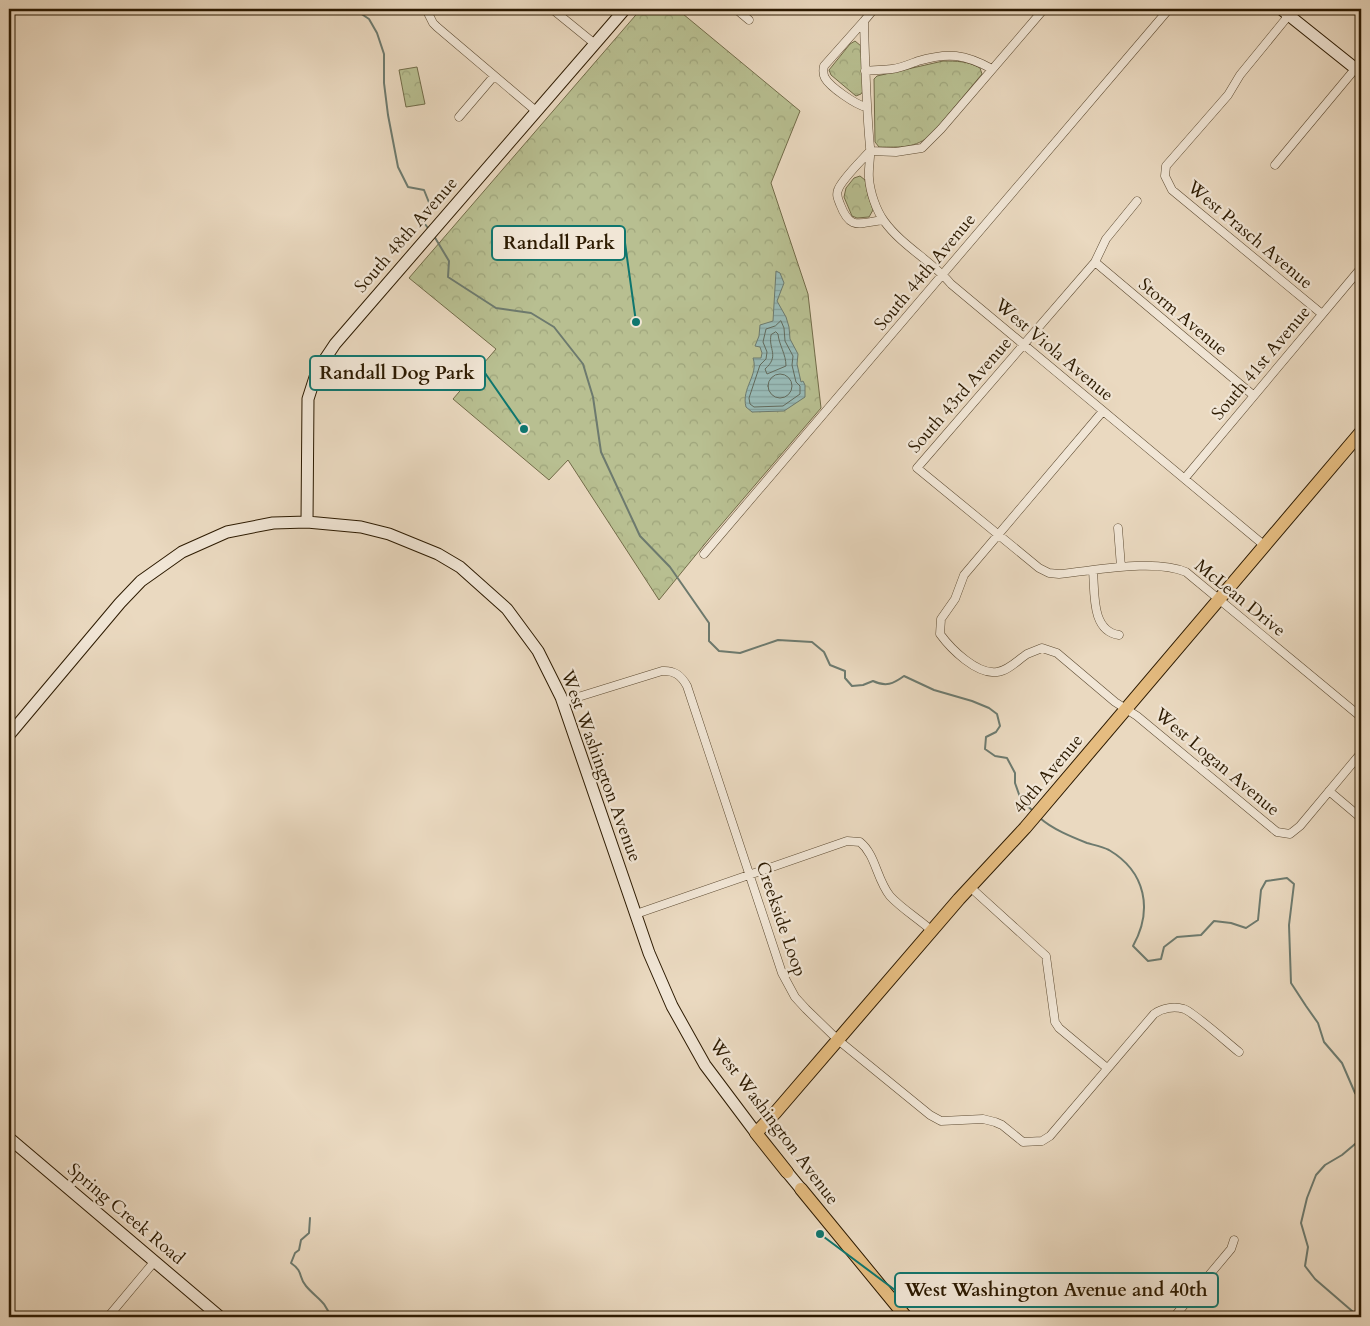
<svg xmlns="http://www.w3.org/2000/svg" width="1370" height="1326" font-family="Cardo,serif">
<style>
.park{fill:url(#park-crowns);stroke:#726c49}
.water{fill:url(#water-rules);stroke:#6d7a6e}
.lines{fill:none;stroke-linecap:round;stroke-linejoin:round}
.shore{stroke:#626a5c;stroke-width:1}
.stream{stroke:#6d7a6e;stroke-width:2}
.street-casing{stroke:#5c4a31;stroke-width:9}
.secondary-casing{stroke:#2c1a01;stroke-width:13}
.primary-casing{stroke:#2c1a01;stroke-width:14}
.street{stroke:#f1e6d6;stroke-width:8}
.secondary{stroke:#f1e6d6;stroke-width:11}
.primary{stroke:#e5bc80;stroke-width:12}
.labels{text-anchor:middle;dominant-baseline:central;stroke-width:4.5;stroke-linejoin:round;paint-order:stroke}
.street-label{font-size:18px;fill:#2c1a01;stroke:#f1e6d6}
.leader{fill:none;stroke:#0f766e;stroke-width:2}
.callout-dot{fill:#0f766e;stroke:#f1e6d6;stroke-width:2}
.callout{fill:#f1e6d6;stroke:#0f766e;stroke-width:2}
.callout-label{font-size:19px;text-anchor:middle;font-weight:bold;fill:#2c1a01}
</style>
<defs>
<pattern id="park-crowns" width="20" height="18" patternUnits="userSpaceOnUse" patternTransform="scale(1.25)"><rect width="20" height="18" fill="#b8bf91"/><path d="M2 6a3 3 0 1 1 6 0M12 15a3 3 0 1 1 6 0" fill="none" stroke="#9ea47b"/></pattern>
<pattern id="water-rules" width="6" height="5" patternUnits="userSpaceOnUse" patternTransform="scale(1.25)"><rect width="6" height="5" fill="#98bab6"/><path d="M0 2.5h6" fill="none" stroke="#839f9b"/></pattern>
</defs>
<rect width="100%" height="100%" fill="#ead9c0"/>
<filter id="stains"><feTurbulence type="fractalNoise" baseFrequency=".004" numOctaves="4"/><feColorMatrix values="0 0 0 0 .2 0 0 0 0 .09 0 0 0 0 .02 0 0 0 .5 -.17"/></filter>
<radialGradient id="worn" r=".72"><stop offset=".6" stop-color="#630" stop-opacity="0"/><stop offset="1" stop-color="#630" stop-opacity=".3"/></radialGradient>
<!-- park -->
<path class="park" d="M641,9H677L800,111L771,183L808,294L821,408L708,540L659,600L568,460L549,480L453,399L496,349L409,278Z
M855,41L861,46L863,91L861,94L856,96L831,75L829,70L850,44Z
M943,61C956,61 968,61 980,68L982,74L932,134C915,149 900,147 879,147L875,142L874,79L877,76Z
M417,67L425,104L406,107L399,70Z
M860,176L865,180L868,195L873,210L869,217L857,218L852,216L844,197L846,188L854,178Z"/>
<!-- water -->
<path class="water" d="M776,271L780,273L784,283L777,301L786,317L789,327L790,339L798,354L797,364L801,382L803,381L805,385V397L784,411L752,412L746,407C741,388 759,375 753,358H761L762,353L760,347L755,346L759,336L760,325L773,321Z"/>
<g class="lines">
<!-- shore -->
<path class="shore" d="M781,321L784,328L785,341L793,356L792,365L796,382L800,386V394L783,406L754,407L750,404L749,398L760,365L766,359L767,352L763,342L766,329L775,326Z
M776,332L778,334C779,345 786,354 786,366L767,374L765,369C780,356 768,349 771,335Z
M768 386a12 12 0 1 1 24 0a12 12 0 1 1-24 0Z"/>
<!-- stream -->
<path class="stream" d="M354,9L369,19L377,33L384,54V83L388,115L398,167L408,187L424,190L430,205L421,219L428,228
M434,236L449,261L448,277L496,308L531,313L554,327L583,364L593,397L601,452L640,536L670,567L709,623V641L719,651L740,653L778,640L812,642L824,652L830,665L845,671V678L852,686L863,685L873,681C886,687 893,684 904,676L934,690L972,701L989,708L997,714L1000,726L996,732L986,737L985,749L995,756L1007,758L1015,773V783L1021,800L1033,811
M1040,818C1052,829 1072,837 1087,843C1094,845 1103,847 1109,850C1146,872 1153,910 1133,946L1148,961L1161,959L1164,947L1177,937L1201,935L1214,921L1231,923L1246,928L1258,920L1261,890L1266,881L1287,878L1294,884L1289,925L1291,983L1306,1006L1318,1023L1324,1042L1342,1063L1355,1093L1361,1100
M310,1218L309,1233L301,1240L299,1250L295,1253L291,1263C304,1272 298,1277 306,1286C316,1298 326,1301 330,1317
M1359,1317L1315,1279L1305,1266L1308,1247L1301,1223L1307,1198L1316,1175L1325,1165L1342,1155L1361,1139"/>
<!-- street casing -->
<g class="street-casing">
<path id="street" d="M426,9L433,23L437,27L536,111
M552,9L595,44
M736,9L749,20
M874,9L864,21C865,63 866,105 870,147C871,158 868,168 869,178C870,192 876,210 884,221C902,246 932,261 951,284L1265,546
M1289,15L1240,75L1228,95L1166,166L1165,176L1172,190L1322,314
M864,21L824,66C823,70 823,74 825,78C830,87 856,105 866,107
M865,71C874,70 884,70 892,69C901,68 910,64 918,61C948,52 965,54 992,69
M459,117L494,76
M870,151L896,152L922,148L941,129L1044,9
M870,151C863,159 841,180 838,190C836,195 838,199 840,204C850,231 859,223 883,220
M1275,165L1355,69
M1137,201L1106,239L1095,262L917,468L1039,568L1049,573L1059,574C1094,571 1154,558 1186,572L1361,717
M1095,262L1253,395
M1103,411L964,575L955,599L941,619L940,634C951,649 977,675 997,672C1008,671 1018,660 1027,654C1032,652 1037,650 1042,648L1057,653L1115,702L1137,716L1277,832L1290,834L1300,826L1361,753
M1185,478L1361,268
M1118,528L1121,567
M704,554L1169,9
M1093,571C1095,593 1091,631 1119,635
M562,702L662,671C674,670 681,675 687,686L782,973L795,997L806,1009L838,1040L930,1115L941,1121L983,1119L995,1122L1002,1125L1023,1142L1042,1141L1050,1136L1154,1014C1162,1008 1174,1006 1184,1009C1192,1011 1230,1045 1239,1052
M1329,791L1361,818
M970,887L1046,956L1055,1022L1059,1028L1107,1068
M636,914L847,841L860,842C876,855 876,878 890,896C902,909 919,919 932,931
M108,1317L154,1262
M1174,1317L1231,1249L1234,1240"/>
</g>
<!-- secondary casing -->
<g class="secondary-casing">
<path id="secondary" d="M1281,9L1361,73
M307,522L308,399L317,371L335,344L625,9
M9,735L120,603L141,581L182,552L227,532L273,523L307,522L361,527L389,534L438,554L460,567L507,609L538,651L561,697L649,953L672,1006L705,1065L756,1133
M9,1138L220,1317
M787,1172L801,1189"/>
</g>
<!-- primary casing -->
<g class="primary-casing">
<path id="primary" d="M787,1172L756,1133L775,1113L959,899L1025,828L1361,432
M801,1189L906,1317"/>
</g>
<!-- street -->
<use href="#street" class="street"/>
<!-- secondary -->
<use href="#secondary" class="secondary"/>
<!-- primary -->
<use href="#primary" class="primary"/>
</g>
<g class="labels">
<!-- street labels -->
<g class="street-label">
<text transform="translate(406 235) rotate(-49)">South 48th Avenue</text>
<text transform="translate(1250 235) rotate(40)">West Prasch Avenue</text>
<text transform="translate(925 272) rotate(-50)">South 44th Avenue</text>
<text transform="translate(1183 317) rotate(40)">Storm Avenue</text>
<text transform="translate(1054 350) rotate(40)">West Viola Avenue</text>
<text transform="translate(1261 363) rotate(-50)">South 41st Avenue</text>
<text transform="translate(960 395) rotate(-49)">South 43rd Avenue</text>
<text transform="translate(1240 598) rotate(39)">McLean Drive</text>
<text transform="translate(1217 762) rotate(40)">West Logan Avenue</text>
<text transform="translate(601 766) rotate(70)">West Washington Avenue</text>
<text transform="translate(1048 774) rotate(-50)">40th Avenue</text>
<text transform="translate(781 919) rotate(71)">Creekside Loop</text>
<text transform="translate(774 1122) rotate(53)">West Washington Avenue</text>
<text transform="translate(126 1214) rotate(40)">Spring Creek Road</text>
</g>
</g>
<!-- callouts -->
<path class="leader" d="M636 322L625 243M524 429L485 373M820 1234L895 1290"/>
<g class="callout-dot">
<circle cx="636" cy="322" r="5"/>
<circle cx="524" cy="429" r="5"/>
<circle cx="820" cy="1234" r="5"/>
</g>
<g class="callout">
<rect x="492" y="226" width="133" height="34" rx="5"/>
<rect x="310" y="356" width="175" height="34" rx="5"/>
<rect x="895" y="1273" width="323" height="34" rx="5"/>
</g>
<g class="callout-label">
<text x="559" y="249">Randall Park</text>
<text x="397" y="379">Randall Dog Park</text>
<text x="1056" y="1296">West Washington Avenue and 40th</text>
</g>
<!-- margin -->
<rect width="1370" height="1326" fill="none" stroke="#ead9c0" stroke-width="30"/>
<rect x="10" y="10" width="1350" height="1306" fill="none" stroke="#2c1a01" stroke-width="2.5"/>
<rect x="15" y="15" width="1340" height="1296" fill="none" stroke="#2c1a01"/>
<rect width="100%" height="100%" filter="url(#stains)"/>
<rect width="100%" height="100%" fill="url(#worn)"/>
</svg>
